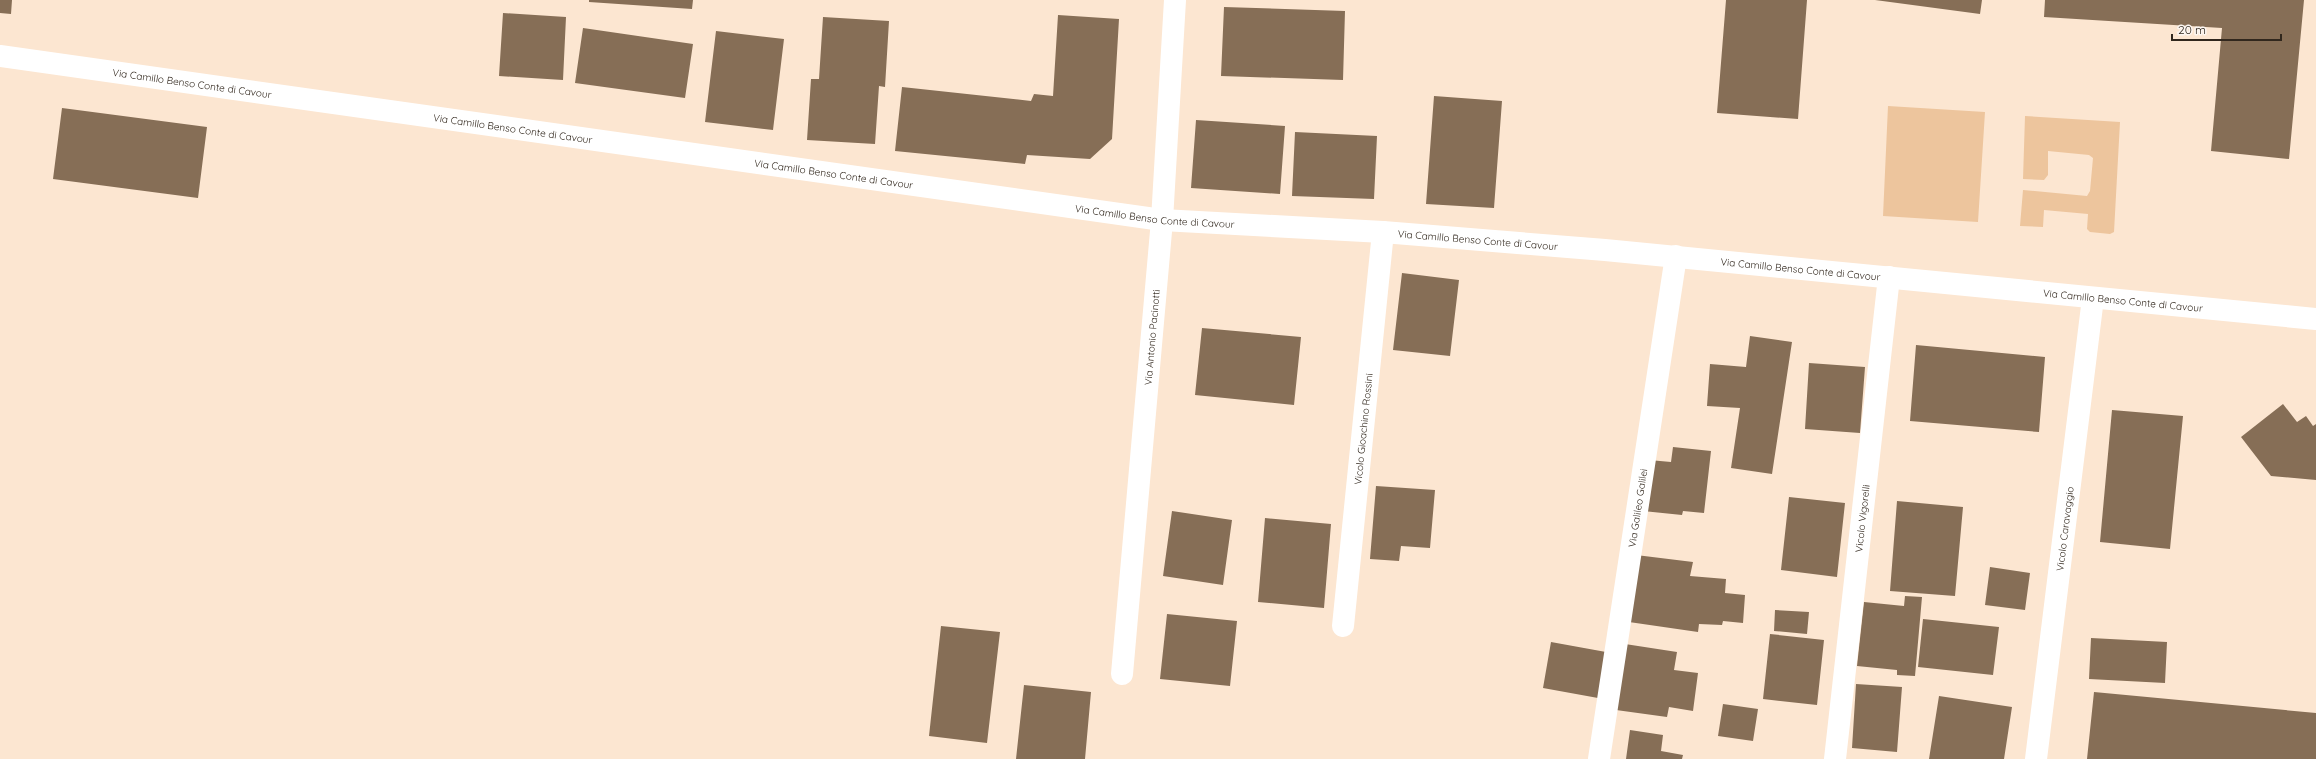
<svg xmlns="http://www.w3.org/2000/svg" width="2316" height="759" font-family="Quicksand,sans-serif">
<style>
.green{fill:#edc59d}
.building{fill:#866e56}
.lines{fill:none;stroke-linecap:round;stroke-linejoin:round}
.minor{stroke:#fff;stroke-width:22}
.labels{text-anchor:middle;dominant-baseline:central;stroke-width:4;stroke-linejoin:round;paint-order:stroke}
.street-label{font-size:10px;fill:#31271d;stroke:#fcf6f1}
</style>
<rect width="100%" height="100%" fill="#fce6d1"/>
<!-- green -->
<path class="green" d="M1888,106L1985,112L1978,222L1883,216Z
M2025,116L2120,122L2114,232L2110,234L2090,232L2087,229L2088,214L2044,210L2043,227L2020,226L2023,190L2087,196L2090,191L2093,158L2089,155L2048,151V175L2044,180L2023,179Z"/>
<!-- building -->
<path class="building" d="M0,0H12L11,14L0,13Z
M589,0H693L692,9L589,2Z
M1726,0H1807L1798,119L1717,113Z
M1875,0H1982L1980,14Z
M2045,0H2304L2289,159L2211,151L2222,28L2044,17Z
M1224,7L1345,11L1343,80L1221,76Z
M503,13L566,17L563,80L499,76Z
M1058,15L1119,19L1112,139L1090,159L1027,155L1025,164L895,151L902,87L1031,101L1034,94L1053,96Z
M823,17L889,21L885,87L879,86L875,144L807,140L811,79H819Z
M583,28L693,44L685,98L575,83Z
M716,31L784,39L773,130L705,122Z
M1434,96L1502,101L1494,208L1426,204Z
M62,108L207,127L198,198L53,179Z
M1196,120L1285,126L1280,194L1191,188Z
M1295,132L1377,136L1374,199L1292,196Z
M1402,273L1459,280L1450,356L1393,350Z
M1202,328L1301,337L1294,405L1195,395Z
M1750,336L1792,342L1772,474L1731,468L1740,408L1707,406L1710,364L1746,367Z
M1916,345L2045,357L2039,432L1910,421Z
M1809,363L1865,367L1860,433L1805,429Z
M2283,404L2297,422L2306,416L2313,426L2316,424V480L2271,476L2241,437Z
M2112,410L2183,416L2170,549L2100,542Z
M1673,447L1711,451L1704,513L1683,511L1682,515L1643,511L1649,460L1671,462Z
M1376,486L1435,490L1430,548L1401,546L1399,561L1370,559Z
M1789,497L1845,503L1837,577L1781,570Z
M1897,501L1963,507L1955,596L1890,591Z
M1172,511L1232,520L1223,585L1163,576Z
M1265,518L1331,524L1324,608L1258,602Z
M1636,555L1693,562L1690,576L1726,579L1725,593L1745,595L1743,623L1723,621L1722,625L1699,624L1698,632L1629,622Z
M1990,567L2030,573L2025,610L1985,605Z
M1905,596L1922,597L1915,676L1897,675V670L1857,666L1864,602L1904,606Z
M1775,610L1809,612L1807,634L1774,631Z
M1167,614L1237,621L1230,686L1160,679Z
M1923,619L1999,627L1993,675L1918,667Z
M941,626L1000,632L987,743L929,736Z
M1770,634L1824,640L1817,705L1763,699Z
M2091,638L2167,642L2165,683L2089,679Z
M1551,642L1606,652L1598,698L1543,688Z
M1625,644L1677,652L1674,670L1698,673L1693,711L1669,707L1667,717L1616,710Z
M1856,684L1902,687L1897,752L1852,748Z
M1024,685L1091,692L1085,759H1016Z
M2094,692L2316,713V759H2087Z
M1939,696L2012,707L2004,759H1929Z
M1723,704L1758,709L1753,741L1718,736Z
M1630,730L1663,735L1661,751L1683,755L1682,759H1626Z"/>
<g class="lines">
<!-- minor -->
<g class="minor">
<path id="s1" d="M0,56L1162,220L1383,232L1605,250L2316,319"/>
<path id="s2" d="M1343,626L1383,232"/>
<path id="s3" d="M1122,674L1162,220L1175,0"/>
<path id="s4" d="M1599,759L1676,256"/>
<path id="s5" d="M1835,759L1889,277"/>
<path id="s6" d="M2036,759L2093,298"/>
</g>
</g>
<g class="labels">
<!-- street labels -->
<g class="street-label">
<text stroke="none"><textPath href="#s1" startOffset="194">Via Camillo Benso Conte di Cavour</textPath></text>
<text stroke="none"><textPath href="#s1" startOffset="518">Via Camillo Benso Conte di Cavour</textPath></text>
<text stroke="none"><textPath href="#s1" startOffset="842">Via Camillo Benso Conte di Cavour</textPath></text>
<text stroke="none"><textPath href="#s1" startOffset="1166">Via Camillo Benso Conte di Cavour</textPath></text>
<text stroke="none"><textPath href="#s1" startOffset="1490">Via Camillo Benso Conte di Cavour</textPath></text>
<text stroke="none"><textPath href="#s1" startOffset="1814">Via Camillo Benso Conte di Cavour</textPath></text>
<text stroke="none"><textPath href="#s1" startOffset="2138">Via Camillo Benso Conte di Cavour</textPath></text>
<text stroke="none"><textPath href="#s3" startOffset="338">Via Antonio Pacinotti</textPath></text>
<text stroke="none"><textPath href="#s2" startOffset="198">Vicolo Gioachino Rossini</textPath></text>
<text stroke="none"><textPath href="#s4" startOffset="254">Via Galileo Galilei</textPath></text>
<text stroke="none"><textPath href="#s5" startOffset="242">Vicolo Vigorelli</textPath></text>
<text stroke="none"><textPath href="#s6" startOffset="232">Vicolo Caravaggio</textPath></text>
</g>
</g>
<!-- scale -->
<path d="M2172 34v6h109v-6" fill="none" stroke="#31271d" stroke-width="2"/>
<text x="2178" y="34" font-size="12" fill="#31271d" stroke="#fcf6f1" stroke-width="3" paint-order="stroke">20 m</text>
</svg>
